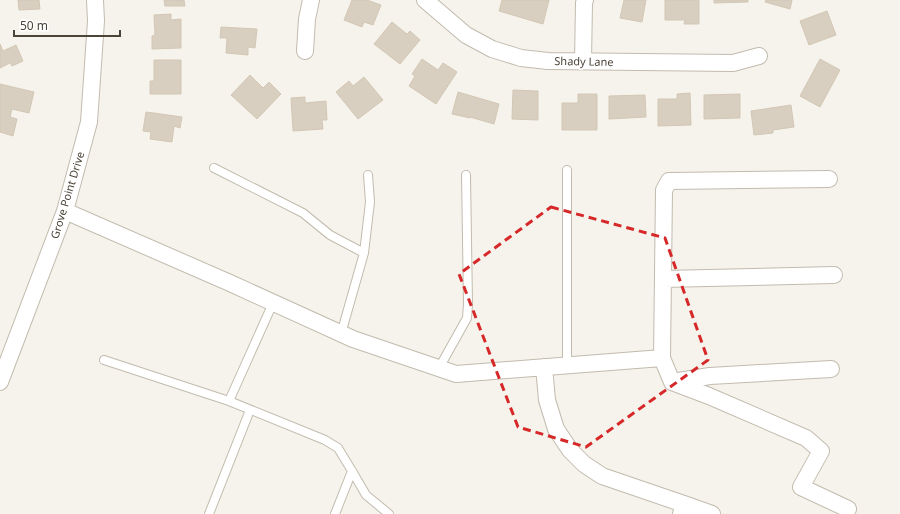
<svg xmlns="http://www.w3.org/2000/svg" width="900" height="514" font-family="'Noto Sans',sans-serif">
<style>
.building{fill:#d8cfc1;stroke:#d3c7b4}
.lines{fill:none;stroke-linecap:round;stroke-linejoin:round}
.service-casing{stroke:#c2bbae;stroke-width:10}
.minor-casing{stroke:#c2bbae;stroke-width:18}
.service{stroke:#fff;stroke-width:8}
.minor{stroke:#fff;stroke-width:16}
.marked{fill:none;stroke:#d62828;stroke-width:3;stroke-dasharray:8 5;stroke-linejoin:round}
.labels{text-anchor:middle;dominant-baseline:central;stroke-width:3.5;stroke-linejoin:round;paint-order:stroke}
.street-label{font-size:11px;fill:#4b4439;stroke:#fff}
</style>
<rect width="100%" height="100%" fill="#f6f3ec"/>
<!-- building -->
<path class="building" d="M18,0H39L40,9L19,10Z
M164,0H184L185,6H165Z
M352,0H367L381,5L373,25L364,22L362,27L344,20Z
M502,0H549L543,24L499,11Z
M624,0H646L642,22L620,18Z
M665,0H699V24H684L685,20H665Z
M714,0H748V2L714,3Z
M766,0H792L790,9L765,2Z
M827,11L836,35L809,45L800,21Z
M171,14V20L181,19V48L152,49V36L155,35L154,15Z
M392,22L407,34L410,31L420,40L400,64L374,44Z
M221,27L257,29L255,48L248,47V55L226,53L227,38H220Z
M0,44L3,51L16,45L23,61L12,66L10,63L0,68Z
M422,59L438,70L443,63L457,72L436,104L409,86L415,76L412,74Z
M820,59L840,70L820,107L800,96Z
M154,60H181V94H150V81H154Z
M250,75L263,88L269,82L281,94L257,119L231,95Z
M364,77L383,100L358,119L336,92L349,81L353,86Z
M0,84L34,92L29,113L12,109L10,117L17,119L13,136L0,132Z
M513,90L538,91V120L512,119Z
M458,92L499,104L494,124L470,117V118L452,114Z
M690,93L691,125L658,126V99H677V94Z
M578,94H597V130H562V103H578Z
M740,94V118L704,119V95Z
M645,95L646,117L609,119V96Z
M305,97V103L326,101L327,120H322L323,129L293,131L291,98Z
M791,105L794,127L773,130V133L754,135L751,111Z
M146,112L182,117L180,128L174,126L172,142L150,139L151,132L143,131Z"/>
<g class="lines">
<!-- service casing -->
<g class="service-casing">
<path id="service" d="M214,168L303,213L330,235L364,253
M567,170V365
M341,334L364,253L370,202L368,175
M104,360L229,401L273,303
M439,368L467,318L468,304L466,175
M229,401L325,440L338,448L352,471L366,495L389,514
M209,514L250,410
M335,514L352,471"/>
</g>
<!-- minor casing -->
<g class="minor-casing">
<path id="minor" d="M425,0L466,35L492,49L521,58L548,61L733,63L759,56
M305,51L307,19L311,0
M583,61L584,3L585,0
M829,179L669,181L664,190L662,358L672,382L709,396L806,438L821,451L801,487L848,509
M65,211L230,283L353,339L456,374L662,358
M663,279L834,275
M544,367L547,400L556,429L570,450L584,464L602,476L684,504L681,514
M0,382L65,211L89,122L96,21L95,0
M672,382L710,376L831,369
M684,504L712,514"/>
</g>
<!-- service -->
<use href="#service" class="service"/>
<!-- minor -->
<use href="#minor" class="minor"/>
</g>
<!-- marked area -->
<path class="marked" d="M551,207L665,238L708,360L586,447L518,427L459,274Z"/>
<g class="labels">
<!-- street labels -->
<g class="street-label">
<text transform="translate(584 61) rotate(1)">Shady Lane</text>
<text transform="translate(67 195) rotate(-73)">Grove Point Drive</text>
</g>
</g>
<!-- scale -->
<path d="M14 30v6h106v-6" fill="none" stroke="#4b4439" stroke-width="2"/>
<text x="20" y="30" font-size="12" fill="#4b4439" stroke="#ffffff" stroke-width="3" paint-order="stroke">50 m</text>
</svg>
